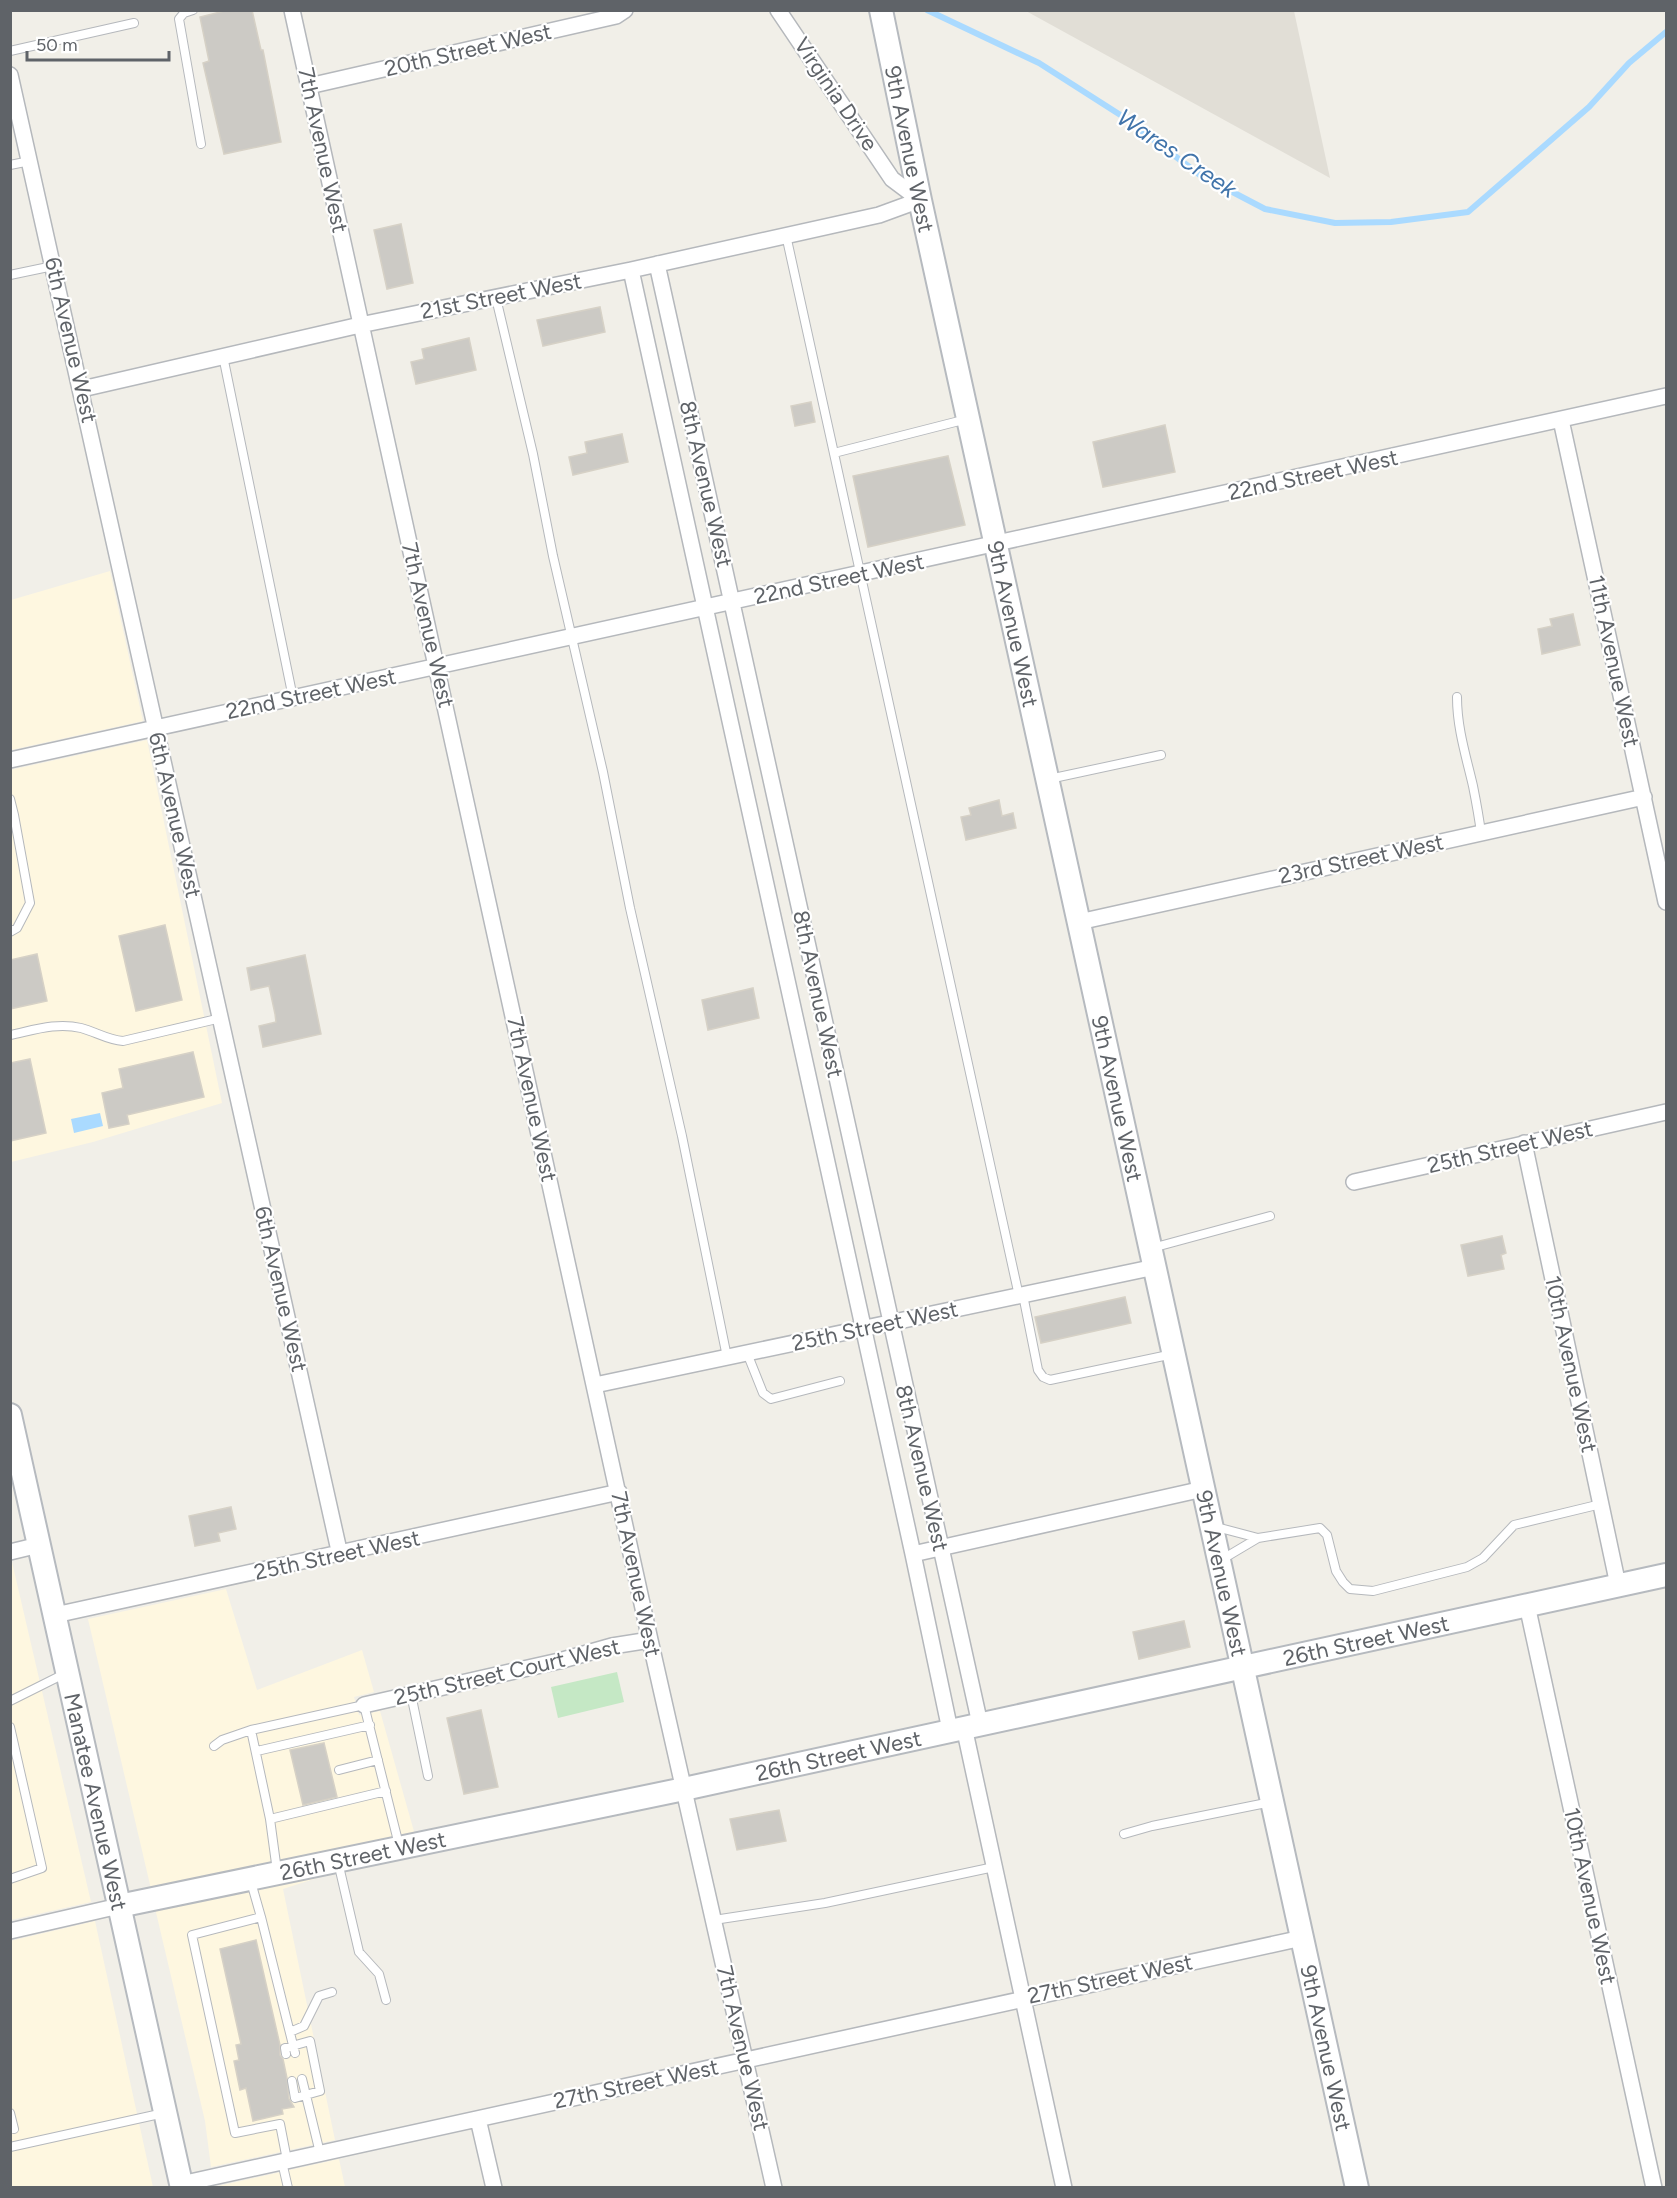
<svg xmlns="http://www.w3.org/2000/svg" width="1677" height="2198" font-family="Figtree,sans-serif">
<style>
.commercial{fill:#fef7e0}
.education{fill:#e1ded6}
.green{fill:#c5e8c5}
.water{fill:#aadaff}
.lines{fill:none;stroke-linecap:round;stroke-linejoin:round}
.stream{stroke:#aadaff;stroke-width:6}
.building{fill:#cccac5;stroke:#d6d1c6;stroke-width:1.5}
.lane-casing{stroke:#b5b8bc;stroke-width:10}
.street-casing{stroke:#b5b8bc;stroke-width:18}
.secondary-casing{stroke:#b6babf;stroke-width:26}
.lane{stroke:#fff;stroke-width:8}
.street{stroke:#fff;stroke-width:15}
.secondary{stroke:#fff;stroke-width:22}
.labels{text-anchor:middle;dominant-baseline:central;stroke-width:4.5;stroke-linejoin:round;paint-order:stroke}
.street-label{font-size:22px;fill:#5f6368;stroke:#fff}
.water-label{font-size:24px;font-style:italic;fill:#4174aa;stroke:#fff}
</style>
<rect width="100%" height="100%" fill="#f1efe8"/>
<!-- commercial -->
<path class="commercial" d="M110,571L143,721L11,750V600Z
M147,740L222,1103L93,1142L11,1162L10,770Z
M10,1562H12L91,1902L11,1920Z
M226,1589L257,1690L362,1650L374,1692L354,1697L359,1715L380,1711L415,1835L151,1889L88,1619Z
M345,1869L283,1889L335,2140L211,2167L205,2121L155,1908Z
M95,1921L153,2187H11L10,1941Z
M339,2159L345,2187L214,2188V2187Z"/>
<!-- education -->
<path class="education" d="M1026,11H1294L1330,178Z"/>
<!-- green -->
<path class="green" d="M617,1672L624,1702L558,1718L551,1687Z"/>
<!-- water -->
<path class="water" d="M100,1113L103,1126L74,1133L71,1119Z"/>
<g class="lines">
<!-- stream -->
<path class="stream" d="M927,10L1039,63L1122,116L1200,175L1265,209L1335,223L1391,222L1468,212L1589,107L1629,63L1666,32"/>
</g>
<!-- building -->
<path class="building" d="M228,10H252L261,50H263L281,142L224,154L203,63L209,61L200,17Z
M401,224L413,283L387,289L374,230Z
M600,307L605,332L543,346L537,320Z
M469,338L476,370L416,384L411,362L424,359L422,349Z
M811,402L815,422L795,426L791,406Z
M1165,425L1175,472L1103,487L1093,442Z
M622,434L628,462L573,475L569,457L587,453L585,442Z
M948,456L965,525L868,547L853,476Z
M1573,614L1580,645L1542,654L1538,629L1552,626L1550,619Z
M999,800L1002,816L1013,813L1016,828L966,840L961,817L971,815L969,808Z
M165,925L182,1000L136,1011L119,936Z
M37,954L47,1001L10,1009V960Z
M305,955L321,1034L263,1047L259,1026L276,1022L275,1014L269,986L251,990L247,968Z
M753,988L759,1018L708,1030L702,1000Z
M193,1052L204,1097L127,1115L129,1124L109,1128L102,1093L123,1088L119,1069Z
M30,1059L46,1133L10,1141V1063Z
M1502,1236L1506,1253L1501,1255L1504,1269L1468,1276L1461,1245Z
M1125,1297L1131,1323L1041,1343L1035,1317Z
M231,1507L236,1529L218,1533L220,1541L195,1546L189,1516Z
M1184,1621L1190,1647L1139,1659L1133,1632Z
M481,1710L498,1787L464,1794L447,1718Z
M324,1743L337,1797L303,1805L290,1750Z
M779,1810L786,1841L737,1850L730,1819Z
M256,1940L280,2045V2055L283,2059L287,2078L289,2099L294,2107L282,2109L283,2114L253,2121L246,2088L240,2090L234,2061L239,2060L236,2045L241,2044L220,1949Z"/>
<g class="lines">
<!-- lane casing -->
<g class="lane-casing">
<path id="lane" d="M193,10L184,13L179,19L201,144
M10,51L134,23
M10,165L30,161
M786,235L1019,1296
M10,275L53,266
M496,298L533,454L553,556L603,772L630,908L682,1136L727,1357
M223,356L293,698
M834,453L967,419
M1457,697C1457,728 1466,756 1473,786C1476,801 1479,817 1481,833
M1049,779L1161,755
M10,799L14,815H11
M10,932L17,928L30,903L14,815
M10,1035C34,1030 57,1022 81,1028C96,1032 108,1040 123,1041L221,1018
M1152,1248L1270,1216
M1023,1295L1038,1370L1043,1377L1050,1380L1173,1354
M747,1353L763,1393L771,1399L840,1381
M1216,1527L1258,1538
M1221,1560L1258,1538L1320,1528L1327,1535L1336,1571L1343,1582L1350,1589L1373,1591L1467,1567L1483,1558L1514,1525L1601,1504
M411,1694L428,1776
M10,1701L66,1673
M10,1727L42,1868L10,1879
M251,1730L270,1819L277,1871
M214,1746L222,1740L251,1730L364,1705L399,1845
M257,1751L370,1725
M339,1770L378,1760
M270,1819L386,1791
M1124,1834L1152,1826L1271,1802
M338,1862L359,1952L379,1974L386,2000
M251,1882L261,1917L192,1935L235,2133L280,2124L287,2160
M261,1917L295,2053
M714,1920L825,1903L994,1867
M290,2032L304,2026L319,1996L332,1992
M286,2054L285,2048L310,2041L320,2091L295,2098L292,2081
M302,2079L320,2153
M10,2113L14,2129
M10,2147L164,2113
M282,2162L288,2188"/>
</g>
<!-- street casing -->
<g class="street-casing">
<path id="street" d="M292,10L650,1640L774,2188
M778,10L892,179L920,200
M10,75L340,1555
M309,86L616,16L625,10
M657,264L980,1724
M631,270L913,1554L950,1730
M82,389L360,325L631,270L879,215L920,200
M1561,420L1666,902
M10,760L1666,396
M1079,922L1644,797
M1524,1143L1618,1585
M1354,1182L1666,1112
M595,1385L1155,1267
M10,1552L39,1545
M913,1554L1203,1489
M1527,1605L1654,2188
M55,1615L619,1492
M364,1705L559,1661L612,1646L650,1640
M964,1727L1064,2188
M10,1931L119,1906
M478,2119L494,2188
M181,2184L1302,1938"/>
</g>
<!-- secondary casing -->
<g class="secondary-casing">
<g id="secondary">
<path id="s1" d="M881,10L920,200L1357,2188"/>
<path id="s2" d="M10,1415L182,2188"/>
<path id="s3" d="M119,1906L684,1789L1666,1575"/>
</g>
</g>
<!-- lane -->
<use href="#lane" class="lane"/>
<!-- street -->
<use href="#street" class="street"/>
<!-- secondary -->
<use href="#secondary" class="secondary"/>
</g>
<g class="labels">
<!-- street labels -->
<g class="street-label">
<text transform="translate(468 50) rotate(-13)">20th Street West</text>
<text transform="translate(836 94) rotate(56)">Virginia Drive</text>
<text transform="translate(323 150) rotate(78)">7th Avenue West</text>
<text stroke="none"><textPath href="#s1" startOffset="142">9th Avenue West</textPath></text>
<text transform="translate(501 296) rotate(-11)">21st Street West</text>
<text transform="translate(71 340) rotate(77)">6th Avenue West</text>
<text transform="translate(1313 475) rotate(-12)">22nd Street West</text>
<text transform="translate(706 484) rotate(77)">8th Avenue West</text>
<text transform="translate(839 579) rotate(-12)">22nd Street West</text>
<text transform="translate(428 625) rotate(77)">7th Avenue West</text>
<text stroke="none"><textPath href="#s1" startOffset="628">9th Avenue West</textPath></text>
<text transform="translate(1614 661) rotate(78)">11th Avenue West</text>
<text transform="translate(311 694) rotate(-12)">22nd Street West</text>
<text transform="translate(175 815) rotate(77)">6th Avenue West</text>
<text transform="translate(1361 859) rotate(-12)">23rd Street West</text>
<text transform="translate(818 994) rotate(78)">8th Avenue West</text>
<text transform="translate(532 1099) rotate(78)">7th Avenue West</text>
<text stroke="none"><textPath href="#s1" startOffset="1114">9th Avenue West</textPath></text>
<text transform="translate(1510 1147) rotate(-13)">25th Street West</text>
<text transform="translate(281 1289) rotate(77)">6th Avenue West</text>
<text transform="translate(875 1326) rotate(-12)">25th Street West</text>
<text transform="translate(1571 1364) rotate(78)">10th Avenue West</text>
<text transform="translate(922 1468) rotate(77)">8th Avenue West</text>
<text transform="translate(337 1555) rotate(-12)">25th Street West</text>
<text transform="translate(636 1574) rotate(78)">7th Avenue West</text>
<text stroke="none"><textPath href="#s1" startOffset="1600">9th Avenue West</textPath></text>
<text stroke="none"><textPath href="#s3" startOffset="1275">26th Street West</textPath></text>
<text transform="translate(507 1672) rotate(-13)">25th Street Court West</text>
<text stroke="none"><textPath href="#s3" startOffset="735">26th Street West</textPath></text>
<text stroke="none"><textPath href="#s2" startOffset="396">Manatee Avenue West</textPath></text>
<text stroke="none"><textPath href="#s3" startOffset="249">26th Street West</textPath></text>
<text transform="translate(1590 1896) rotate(78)">10th Avenue West</text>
<text transform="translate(1110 1979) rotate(-12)">27th Street West</text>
<text transform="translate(743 2048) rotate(77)">7th Avenue West</text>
<text stroke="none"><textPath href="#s1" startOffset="2086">9th Avenue West</textPath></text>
<text transform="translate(636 2084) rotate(-12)">27th Street West</text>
</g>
<!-- water labels -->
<g class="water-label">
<text transform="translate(1177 153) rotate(34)">Wares Creek</text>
</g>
</g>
<!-- border -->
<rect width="1677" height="2198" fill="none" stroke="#5f6368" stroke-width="24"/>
<!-- scale -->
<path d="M27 51v9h142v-9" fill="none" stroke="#5f6368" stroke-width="3"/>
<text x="36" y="51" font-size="18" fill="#5f6368" stroke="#ffffff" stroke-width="4.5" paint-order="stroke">50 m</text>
</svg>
